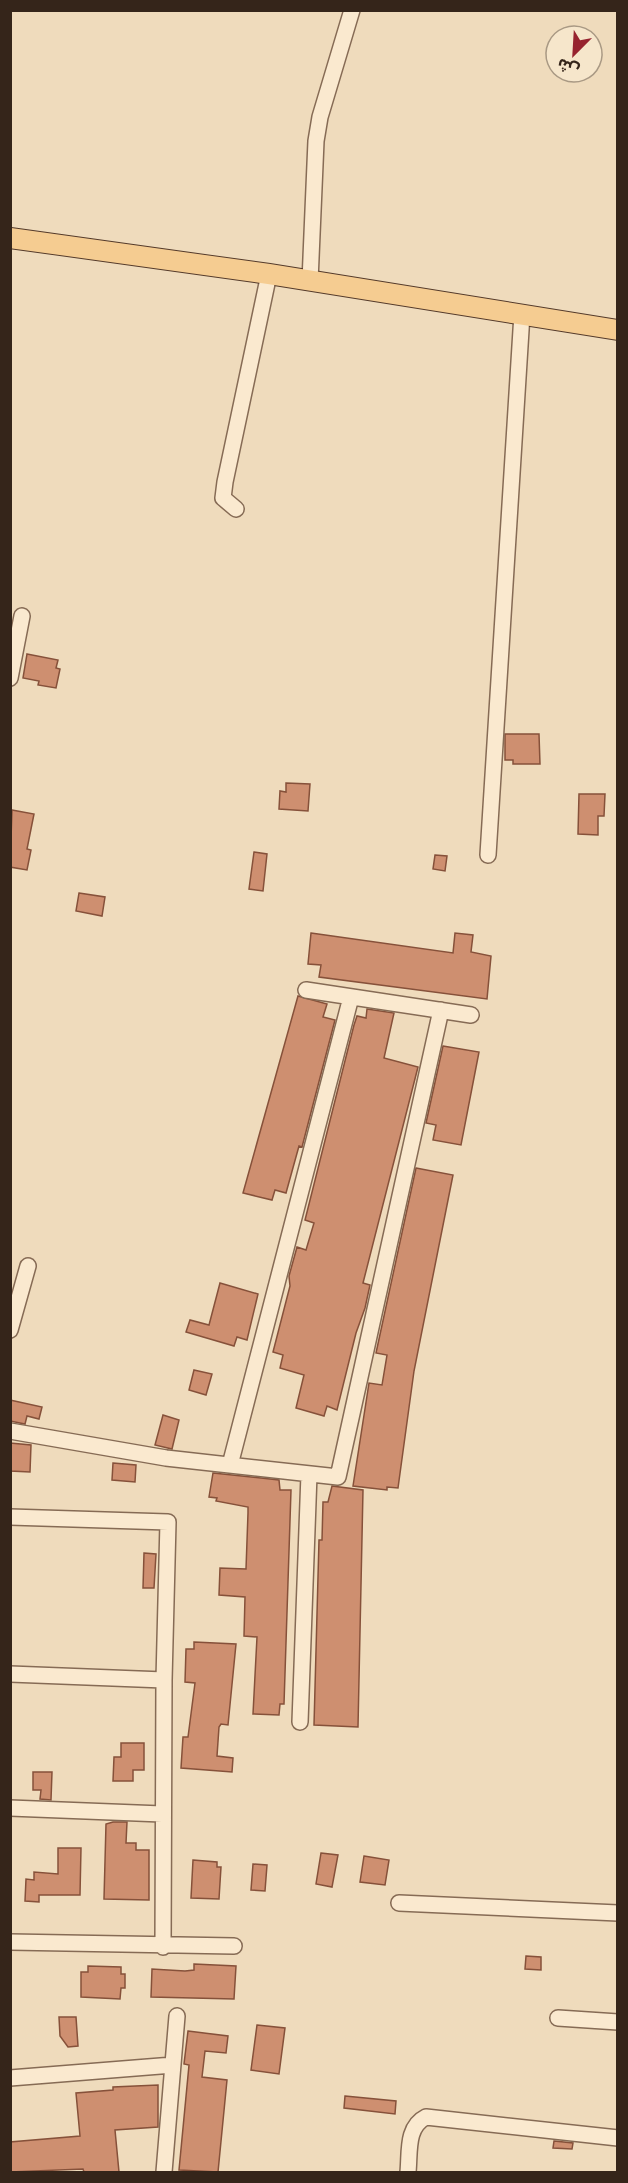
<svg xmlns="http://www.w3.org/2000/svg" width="628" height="2183" font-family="Lora,'Noto Sans Arabic',serif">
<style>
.building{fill:#ce8f70;stroke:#86513a;stroke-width:1.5}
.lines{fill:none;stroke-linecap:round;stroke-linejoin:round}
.minor-casing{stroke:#866b55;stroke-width:18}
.major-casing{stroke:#543a2a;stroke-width:22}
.minor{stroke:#fae9cf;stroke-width:15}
.major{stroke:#f5cc91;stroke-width:20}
</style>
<rect width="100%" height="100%" fill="#efdbbc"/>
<!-- building -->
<path class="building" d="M27,654L58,660L56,668L60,669L56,688L38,685L39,681L23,678Z
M505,734H539L540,764H513V760H505Z
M286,783L310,784L308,811L279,809L280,791L286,792Z
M579,794H605L604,816H598V835L578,834Z
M12,810L34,814L27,849L31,850L27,870L10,867Z
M254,852L267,854L263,891L249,889Z
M435,855L447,856L445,871L433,869Z
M79,893L105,897L102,916L76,911Z
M311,933L453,953L455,933L473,935L471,952L491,956L487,999L319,977L321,965L308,964Z
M298,996L327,1004L323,1017L335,1020L302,1147L299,1146L286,1193L275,1190L272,1200L243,1193Z
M367,1009L394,1013L384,1058L418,1067L363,1283L370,1285L365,1308L356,1333L337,1410L327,1406L324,1416L296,1408L304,1375L280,1368L283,1355L273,1352L290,1286L289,1276L297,1247L306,1250L314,1223L305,1220L354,1025L357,1016L366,1018Z
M443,1046L479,1052L461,1145L433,1140L436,1125L426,1123Z
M416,1168L453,1175L414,1371L398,1488L387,1487V1490L353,1486L369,1383L382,1385L387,1355L376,1353Z
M220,1283L258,1294L247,1340L237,1337L234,1346L186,1332L190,1320L209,1325Z
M194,1370L212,1374L206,1395L189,1390Z
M10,1400L42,1407L39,1419L27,1416L25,1424L10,1421Z
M163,1415L179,1420L172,1449L155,1445Z
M10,1443L31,1445L30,1472L10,1471Z
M113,1463L136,1465L135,1482L112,1480Z
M213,1473L279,1480L280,1490H291L284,1704H280L279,1715L253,1714L257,1637L244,1636L245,1597L219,1595L220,1568L246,1569L248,1513V1507L216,1501L217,1498L209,1497Z
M332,1486L363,1490L358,1727L314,1725L319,1540H322L323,1502H328Z
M144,1553L156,1554L154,1588H143Z
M194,1642L236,1644L228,1725L221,1724L219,1727L217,1756L233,1758L232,1772L181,1768L183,1737H188L195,1683L185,1682L186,1649H194Z
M121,1743H144V1770H133V1781H113L114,1757H121Z
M33,1772H52L51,1800L40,1799L41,1790H33Z
M113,1822H127L126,1843H136V1850H149V1900L104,1899L106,1824Z
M58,1848H81L80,1895H39V1902L25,1901L26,1879L34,1880V1872L58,1874Z
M321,1853L338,1855L332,1887L316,1884Z
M364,1856L389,1860L385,1885L360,1882Z
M193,1860L217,1862V1867H221L219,1899L191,1898Z
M253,1864L267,1865L265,1891L251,1890Z
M526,1956L541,1957V1970L525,1969Z
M194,1964L236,1966L234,1999L151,1997L152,1969L185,1971L194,1970Z
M88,1966L121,1967V1974H125V1988H121L120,1999L81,1997V1972H88Z
M59,2017H76L78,2046L68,2047L60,2036Z
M257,2025L285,2028L279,2074L251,2070Z
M188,2031L228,2036L226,2053L205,2051L202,2077L227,2080L218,2172L179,2170L189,2065L184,2064Z
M158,2085V2127L115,2130L119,2172H84L83,2169L10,2172V2142L80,2136L76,2093L113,2090V2087Z
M345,2096L396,2101L395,2114L344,2108Z
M554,2141L573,2143L572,2149L553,2148Z"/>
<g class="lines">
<!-- minor casing -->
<g class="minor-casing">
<path id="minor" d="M310,281L316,141L320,117L352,10
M236,509L223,498L225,482L269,274
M10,678L22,616
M488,855L522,314
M306,990L471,1015
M10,1330L28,1266
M10,1431L166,1458L338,1477L441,1010
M230,1465L351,997
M10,1517L168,1522L164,1680L163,1947
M10,1674L164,1680
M300,1722L309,1474
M10,1808L162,1814
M399,1903L618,1913
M10,1942L234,1946
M558,2018L618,2022
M10,2078L173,2065
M164,2172L177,2016
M408,2172C410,2152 406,2127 426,2117L618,2138"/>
</g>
<!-- major casing -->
<g class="major-casing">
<path id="major" d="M10,238L269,274L618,330"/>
</g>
<!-- minor -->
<use href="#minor" class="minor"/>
<!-- major -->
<use href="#major" class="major"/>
</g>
<!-- border -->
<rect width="628" height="2183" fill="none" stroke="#35251a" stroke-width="24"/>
<!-- north arrow -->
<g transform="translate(574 54) rotate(204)"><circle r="28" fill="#f6e6cb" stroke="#a99984" stroke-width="1.5"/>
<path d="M0-4.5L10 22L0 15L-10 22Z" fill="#97232f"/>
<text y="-9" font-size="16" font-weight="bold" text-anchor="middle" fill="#35251a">ش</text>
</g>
</svg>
